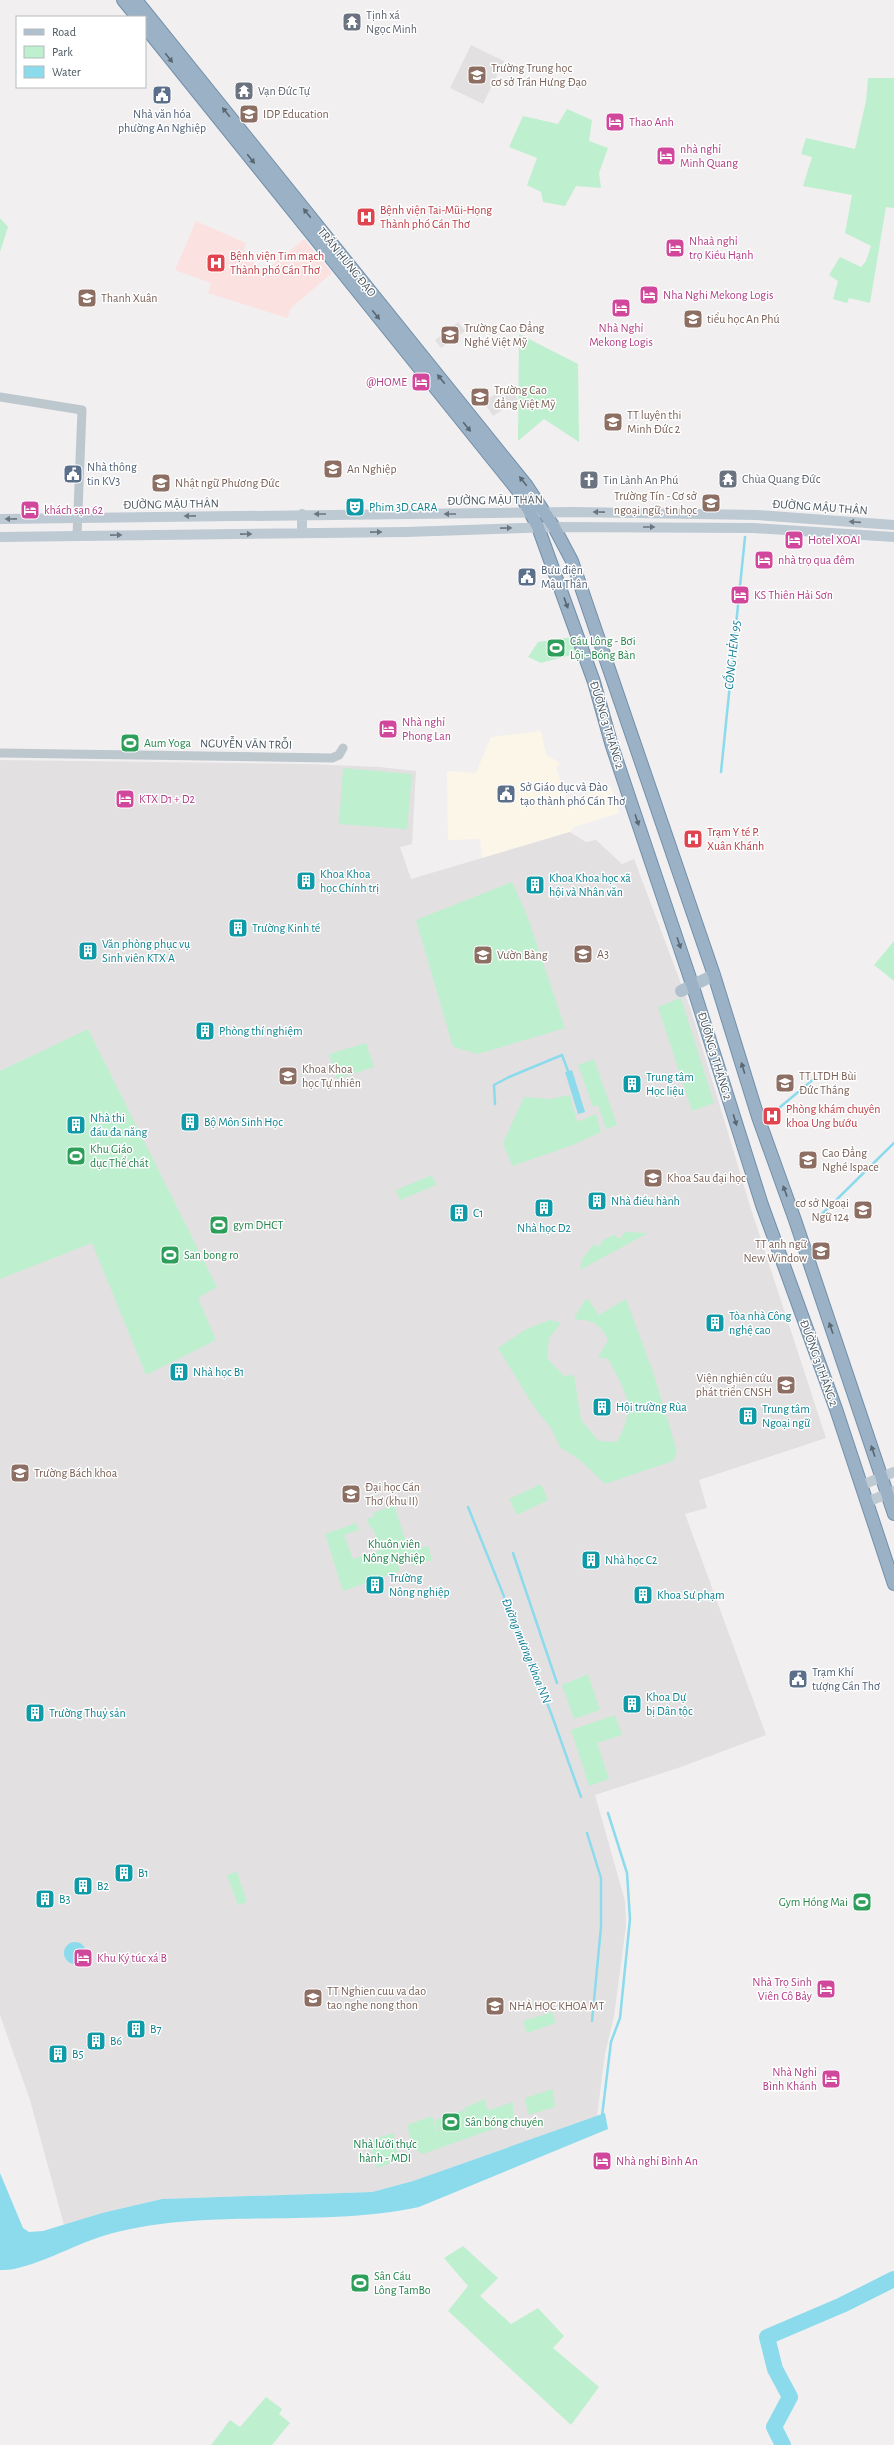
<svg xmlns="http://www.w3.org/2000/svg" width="894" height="2445" font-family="'Alegreya Sans',sans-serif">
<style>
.commercial{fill:#fcf6e9}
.education{fill:#e3e0e2}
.medical{fill:#fbe2e0}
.green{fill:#beefcf}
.water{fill:#8bdbec}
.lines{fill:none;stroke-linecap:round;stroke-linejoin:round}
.stream{stroke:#8bdbec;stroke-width:2.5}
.river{stroke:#8bdbec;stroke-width:16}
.trunk-casing{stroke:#728faa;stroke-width:14}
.tertiary{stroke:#bdc7ce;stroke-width:9}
.secondary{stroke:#bdc9d3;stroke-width:10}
.primary{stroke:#afc0ce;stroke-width:12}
.trunk{stroke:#9bb2c6;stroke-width:12}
.oneway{fill:#586772}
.oneway2{fill:#6a7780}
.labels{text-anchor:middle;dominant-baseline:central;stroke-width:3;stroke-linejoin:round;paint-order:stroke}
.worship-label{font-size:12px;fill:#5b616d;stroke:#fff;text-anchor:start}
.education-label{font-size:12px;fill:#785e54;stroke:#fff;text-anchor:start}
.service-label{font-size:12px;fill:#4e5e75;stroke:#fff;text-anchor:start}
.hotel-label{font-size:12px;fill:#b23c85;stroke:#fff;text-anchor:start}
.health-label{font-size:12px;fill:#be3a42;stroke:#fff;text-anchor:start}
.street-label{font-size:12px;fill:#47545d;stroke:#fff}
.culture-label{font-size:12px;fill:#0d838f;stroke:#fff;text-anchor:start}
.leisure-label{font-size:12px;fill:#27864d;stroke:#fff;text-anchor:start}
.park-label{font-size:12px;fill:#177f48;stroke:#fff}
.water-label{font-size:13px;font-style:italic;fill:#0d7c94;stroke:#fff}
</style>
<rect width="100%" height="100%" fill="#f2eff0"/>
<!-- commercial -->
<path class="commercial" d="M541,731L546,755L560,763L556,768L567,800L611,787L619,813L574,827L570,832L482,858L480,839L448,840L447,771L476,773L491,737Z"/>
<!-- education -->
<path class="education" d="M471,45L504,61L483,104L450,88Z
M458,322L465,331L441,348L435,340Z
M510,386L518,400L493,416L483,401Z
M0,760L308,764L379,767L416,771L412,844L400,847L411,879L570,832L586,842L596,840L622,864L634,859L691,1010L751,1209L826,1438L699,1480L707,1508L685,1514L766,1735L681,1767L595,1795L625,1901L626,1926L614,2016L605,2054L597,2116L413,2181L372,2192L162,2199L102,2213L64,2225L30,2100L0,2015Z"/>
<!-- medical -->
<path class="medical" d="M196,221L246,243L244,250L263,273L304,239L332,273L291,308L287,318L208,293L211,283L175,270Z"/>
<!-- green -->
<path class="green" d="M868,78H894V208L886,207L870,303L849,298L847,303L833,299L838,281L829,275L840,257L861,267L866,261L871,246L845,233L852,195L803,186L812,157L801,154L806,138L855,149L866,101Z
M567,109L592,120L589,141L608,148L599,173L601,188L576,186L565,206L543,202L541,192L527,185L537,158L509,147L523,116L558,124Z
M0,218L8,227L0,252Z
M519,334L578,364L579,442L544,419L518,441Z
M573,637L578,653L541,663L528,657L538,642Z
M343,768L412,774L407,829L339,824Z
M512,882L528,918L565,1028L478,1054L453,1047L416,920Z
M894,941V981L874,965Z
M681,998L714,1103L692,1111L658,1007Z
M88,1029L217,1287L198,1298L216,1340L146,1375L92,1243L0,1279V1071Z
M366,1043L374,1067L337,1079L329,1054Z
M594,1059L617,1125L606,1129L598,1105L593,1107L578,1065Z
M570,1095L577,1122L596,1114L601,1132L573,1145L512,1166L503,1143L524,1097L550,1099Z
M432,1175L436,1185L400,1200L396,1190Z
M625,1232L648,1233L580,1270L582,1259L594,1244L599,1247L603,1240L614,1235L620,1239Z
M588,1299L599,1315L626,1299L652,1369L677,1451L673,1461L605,1484L581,1461L560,1447L551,1428L534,1407L498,1348L526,1329L550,1320L561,1323L549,1338L547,1358L564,1376L574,1375L581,1420L599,1441L617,1442C637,1405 626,1393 608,1359L598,1357L608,1340C602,1326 593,1319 578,1320L574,1318L585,1300Z
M541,1484L548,1500L517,1515L509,1499Z
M394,1505L409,1551L428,1546L432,1560L413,1566L410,1560L398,1565L400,1571L343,1591L325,1534L356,1523L359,1530L344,1535L353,1559L380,1550L373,1528L371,1529L367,1519L374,1517L373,1513Z
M588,1674L600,1710L574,1719L562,1685Z
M615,1715L622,1735L597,1743L609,1779L589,1786L571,1730Z
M237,1872L247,1902L238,1905L227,1875Z
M552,2012L556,2023L527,2033L523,2021Z
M553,2089L555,2107L528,2115L525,2098Z
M485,2099L487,2109L490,2110L513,2102V2122L423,2154L413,2148L407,2125L432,2116L438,2136L435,2120L464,2110L468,2124L465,2126L469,2124L464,2108Z
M393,2133L400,2160L377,2168L369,2141Z
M463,2246L498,2278L480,2296L511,2324L538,2308L564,2336L553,2348L599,2387L571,2425L448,2311L468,2286L444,2258Z
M266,2397L282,2409L279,2414L290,2423L272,2445H211L230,2420L240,2427Z"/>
<!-- water -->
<path class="water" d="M572,1070L585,1112L578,1114L565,1072Z
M64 1953a11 11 0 1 1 22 0a11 11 0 1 1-22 0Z
M605,2113L608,2129L419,2207C316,2229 202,2206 103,2236C75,2244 27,2272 0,2270V2173L23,2228L29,2232L43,2231L102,2213L162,2199L372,2192L413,2181Z"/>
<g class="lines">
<!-- stream -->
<path class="stream" d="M721,772L745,537
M495,1104L494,1085L509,1077L562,1055L568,1071
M767,1118L815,1078
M822,1214L894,1143
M468,1507L551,1713L581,1797
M513,1553L557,1683
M587,1833L601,1878V1927L592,2021
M602,2116L611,2042L620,2018L630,1919L627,1873L608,1813"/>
<!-- river -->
<path class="river" d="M783,2445L774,2427L790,2397L775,2369L767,2337L842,2305L894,2279"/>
<!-- trunk casing -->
<g class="trunk-casing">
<path id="trunk" d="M123,0L137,17
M136,0L527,486L554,527L572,561L714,975L758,1117L795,1220L894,1514
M145,27L519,492L538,527L594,682L612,746L693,987L762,1205L836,1409L894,1584"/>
</g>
<!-- tertiary -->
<path class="tertiary" d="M0,397L82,410L77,536
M0,753L332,758L339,755L343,748"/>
<!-- secondary -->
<path class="secondary" d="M0,519L573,512L757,515L894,525
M302,533V514
M0,537L406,532L554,527L753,528L894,537
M862,1485L894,1472
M867,1502L894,1491"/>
<!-- primary -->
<path class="primary" d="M681,991L714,975"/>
<!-- trunk -->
<use href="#trunk" class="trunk"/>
</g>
<!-- one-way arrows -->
<defs><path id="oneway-solid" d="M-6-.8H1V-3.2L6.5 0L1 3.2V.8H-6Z"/></defs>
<g class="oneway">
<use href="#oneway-solid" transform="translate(169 58) rotate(51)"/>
<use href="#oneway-solid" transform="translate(226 112) rotate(-129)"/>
<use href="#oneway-solid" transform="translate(251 159) rotate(51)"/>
<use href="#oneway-solid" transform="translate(307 213) rotate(-129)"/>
<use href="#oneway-solid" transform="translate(376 315) rotate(51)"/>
<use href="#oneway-solid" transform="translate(441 379) rotate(-129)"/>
<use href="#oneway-solid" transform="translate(467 427) rotate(51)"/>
<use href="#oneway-solid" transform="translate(523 481) rotate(-129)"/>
<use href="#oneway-solid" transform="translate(566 603) rotate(70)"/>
<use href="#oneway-solid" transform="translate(637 820) rotate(71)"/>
<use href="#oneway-solid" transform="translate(679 943) rotate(71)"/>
<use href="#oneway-solid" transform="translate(743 1068) rotate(-107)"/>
<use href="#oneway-solid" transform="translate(735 1120) rotate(73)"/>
<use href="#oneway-solid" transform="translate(785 1191) rotate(-110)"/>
<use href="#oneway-solid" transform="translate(831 1328) rotate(-109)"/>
<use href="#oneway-solid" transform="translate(873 1451) rotate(-109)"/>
</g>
<g class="oneway2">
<use href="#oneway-solid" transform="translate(599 512) rotate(-179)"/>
<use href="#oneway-solid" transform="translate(320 514) rotate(-180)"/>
<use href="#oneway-solid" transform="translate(450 514) rotate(-180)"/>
<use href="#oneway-solid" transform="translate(190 516) rotate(179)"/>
<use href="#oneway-solid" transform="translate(11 519) rotate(179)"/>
<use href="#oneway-solid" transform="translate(855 522) rotate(-176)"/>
<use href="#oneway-solid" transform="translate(649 527)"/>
<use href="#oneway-solid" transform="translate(506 528) rotate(-1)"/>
<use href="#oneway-solid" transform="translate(376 532) rotate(-1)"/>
<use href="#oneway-solid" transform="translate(246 534) rotate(-1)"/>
<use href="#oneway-solid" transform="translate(116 535) rotate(-1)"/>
</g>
<!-- icons -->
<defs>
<g id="temple-square" transform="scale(1)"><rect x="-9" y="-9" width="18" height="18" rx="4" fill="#6b7280" stroke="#fff"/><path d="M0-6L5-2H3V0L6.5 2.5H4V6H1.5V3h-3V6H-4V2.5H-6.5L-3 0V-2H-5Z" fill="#fff"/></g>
<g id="school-square" transform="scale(1)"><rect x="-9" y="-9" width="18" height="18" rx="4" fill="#8d6e63" stroke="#fff"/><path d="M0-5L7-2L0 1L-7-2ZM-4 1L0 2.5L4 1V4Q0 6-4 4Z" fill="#fff"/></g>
<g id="civic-square" transform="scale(1)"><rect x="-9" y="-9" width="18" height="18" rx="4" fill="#5c6f8a" stroke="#fff"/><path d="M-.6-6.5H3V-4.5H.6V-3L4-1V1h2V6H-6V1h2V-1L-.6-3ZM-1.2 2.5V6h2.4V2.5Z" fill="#fff"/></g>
<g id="hotel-square" transform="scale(1)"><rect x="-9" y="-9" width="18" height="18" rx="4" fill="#d1479c" stroke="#fff"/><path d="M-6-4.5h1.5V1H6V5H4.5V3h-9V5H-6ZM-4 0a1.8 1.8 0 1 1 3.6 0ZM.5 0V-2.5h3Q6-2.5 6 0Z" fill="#fff"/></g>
<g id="hospital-square" transform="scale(1)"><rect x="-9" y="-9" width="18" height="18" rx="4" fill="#e0444e" stroke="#fff"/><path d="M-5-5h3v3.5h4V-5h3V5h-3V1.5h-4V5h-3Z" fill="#fff"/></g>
<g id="university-square" transform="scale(1)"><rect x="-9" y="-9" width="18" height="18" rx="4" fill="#8d6e63" stroke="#fff"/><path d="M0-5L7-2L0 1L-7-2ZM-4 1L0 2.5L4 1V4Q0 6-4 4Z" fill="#fff"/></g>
<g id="church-square" transform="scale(1)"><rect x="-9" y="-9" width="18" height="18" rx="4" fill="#6b7280" stroke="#fff"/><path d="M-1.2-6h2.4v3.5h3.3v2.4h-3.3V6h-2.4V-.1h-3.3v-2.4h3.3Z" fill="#fff"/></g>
<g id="theatre-square" transform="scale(1)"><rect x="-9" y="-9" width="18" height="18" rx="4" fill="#0f9aa8" stroke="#fff"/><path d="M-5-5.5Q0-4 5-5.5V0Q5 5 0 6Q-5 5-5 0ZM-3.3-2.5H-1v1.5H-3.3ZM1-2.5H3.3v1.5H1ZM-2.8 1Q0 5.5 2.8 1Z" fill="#fff"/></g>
<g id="stadium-square" transform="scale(1)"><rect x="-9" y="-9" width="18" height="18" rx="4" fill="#2e9e5b" stroke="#fff"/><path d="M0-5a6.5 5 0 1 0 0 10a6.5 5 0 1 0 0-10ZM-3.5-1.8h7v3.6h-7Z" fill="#fff"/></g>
<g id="building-square" transform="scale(1)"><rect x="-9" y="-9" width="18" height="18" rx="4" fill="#0f9aa8" stroke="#fff"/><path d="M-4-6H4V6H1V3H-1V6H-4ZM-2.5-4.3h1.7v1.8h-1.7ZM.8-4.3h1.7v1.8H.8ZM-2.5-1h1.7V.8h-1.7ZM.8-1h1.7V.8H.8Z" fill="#fff"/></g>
</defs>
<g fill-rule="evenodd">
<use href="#temple-square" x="352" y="22"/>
<use href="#school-square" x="477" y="75"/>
<use href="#temple-square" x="244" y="91"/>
<use href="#civic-square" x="162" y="95"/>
<use href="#school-square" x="249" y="114"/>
<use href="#hotel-square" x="615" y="122"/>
<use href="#hotel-square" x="666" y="156"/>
<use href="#hospital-square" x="366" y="217"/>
<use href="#hotel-square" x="675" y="248"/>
<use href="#hospital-square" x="216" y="263"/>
<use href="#hotel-square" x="649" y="295"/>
<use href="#school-square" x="87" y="298"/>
<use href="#hotel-square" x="621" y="308"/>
<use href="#school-square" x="693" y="319"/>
<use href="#university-square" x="450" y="335"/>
<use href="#hotel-square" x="421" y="382"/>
<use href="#university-square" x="480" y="397"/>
<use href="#school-square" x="613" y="422"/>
<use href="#school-square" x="333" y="469"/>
<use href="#civic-square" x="73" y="474"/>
<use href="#temple-square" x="728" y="479"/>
<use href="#church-square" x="589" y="480"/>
<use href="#school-square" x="161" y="483"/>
<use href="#school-square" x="711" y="503"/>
<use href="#theatre-square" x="355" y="507"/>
<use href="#hotel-square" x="30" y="510"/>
<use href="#hotel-square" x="794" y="540"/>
<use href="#hotel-square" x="764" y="560"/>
<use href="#civic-square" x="527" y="577"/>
<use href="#hotel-square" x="740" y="595"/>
<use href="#stadium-square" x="556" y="648"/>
<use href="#hotel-square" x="388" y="729"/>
<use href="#stadium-square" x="130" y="743"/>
<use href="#civic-square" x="506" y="794"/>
<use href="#hotel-square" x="125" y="799"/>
<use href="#hospital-square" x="693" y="839"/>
<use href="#building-square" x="306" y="881"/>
<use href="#building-square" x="535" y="885"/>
<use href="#building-square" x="238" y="928"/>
<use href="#building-square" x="88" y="951"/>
<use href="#school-square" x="583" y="954"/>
<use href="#school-square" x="483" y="955"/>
<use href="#building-square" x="205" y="1031"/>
<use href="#school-square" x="288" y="1076"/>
<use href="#school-square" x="785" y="1083"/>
<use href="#building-square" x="632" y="1084"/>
<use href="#hospital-square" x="772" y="1116"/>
<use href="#building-square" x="190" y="1122"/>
<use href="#building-square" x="76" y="1125"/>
<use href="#stadium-square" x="76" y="1156"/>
<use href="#school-square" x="808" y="1160"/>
<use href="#university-square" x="653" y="1178"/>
<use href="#building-square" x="597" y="1201"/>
<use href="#building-square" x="544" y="1208"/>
<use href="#school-square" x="863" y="1210"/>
<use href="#building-square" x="459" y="1213"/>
<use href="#stadium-square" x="219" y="1225"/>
<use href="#school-square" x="821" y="1251"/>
<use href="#stadium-square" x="170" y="1255"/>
<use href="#building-square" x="715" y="1323"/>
<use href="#building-square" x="179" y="1372"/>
<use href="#school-square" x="786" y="1385"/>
<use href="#building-square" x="602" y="1407"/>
<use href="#building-square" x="748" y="1416"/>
<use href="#university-square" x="20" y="1473"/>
<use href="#university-square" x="351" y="1494"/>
<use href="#building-square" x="591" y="1560"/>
<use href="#building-square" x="375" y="1585"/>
<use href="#building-square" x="643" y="1595"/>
<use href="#civic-square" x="798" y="1679"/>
<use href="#building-square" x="632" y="1704"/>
<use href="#building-square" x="35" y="1713"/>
<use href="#building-square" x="124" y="1873"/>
<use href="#building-square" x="83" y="1886"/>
<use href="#building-square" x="45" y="1899"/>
<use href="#stadium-square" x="862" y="1902"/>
<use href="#hotel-square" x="83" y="1958"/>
<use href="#hotel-square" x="826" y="1989"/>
<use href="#school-square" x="313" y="1998"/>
<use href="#university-square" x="495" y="2006"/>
<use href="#building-square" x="136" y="2029"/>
<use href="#building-square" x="96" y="2041"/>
<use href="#building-square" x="58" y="2054"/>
<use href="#hotel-square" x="831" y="2079"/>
<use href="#stadium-square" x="451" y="2122"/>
<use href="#hotel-square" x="602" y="2161"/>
<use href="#stadium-square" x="360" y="2283"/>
</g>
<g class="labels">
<!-- worship labels -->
<g class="worship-label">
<text x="366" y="15">Tịnh xá<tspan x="366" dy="14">Ngọc Minh</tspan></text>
<text x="258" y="91">Vạn Đức Tự</text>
<text x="742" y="479">Chùa Quang Đức</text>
<text x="603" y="480">Tin Lành An Phú</text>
</g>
<!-- education labels -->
<g class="education-label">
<text x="491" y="68">Trường Trung học<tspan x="491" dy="14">cơ sở Trần Hưng Đạo</tspan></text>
<text x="263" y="114">IDP Education</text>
<text x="101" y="298">Thanh Xuân</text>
<text x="707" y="319">tiểu học An Phú</text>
<text x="464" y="328">Trường Cao Đẳng<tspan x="464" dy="14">Nghề Việt Mỹ</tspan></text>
<text x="494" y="390">Trường Cao<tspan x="494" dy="14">đẳng Việt Mỹ</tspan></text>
<text x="627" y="415">TT luyện thi<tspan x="627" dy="14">Minh Đức 2</tspan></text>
<text x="347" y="469">An Nghiệp</text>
<text x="175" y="483">Nhật ngữ Phương Đức</text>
<text x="697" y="496" text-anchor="end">Trường Tín - Cơ sở<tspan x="697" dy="14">ngoại ngữ, tin học</tspan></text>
<text x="597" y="954">A3</text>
<text x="497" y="955">Vườn Bàng</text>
<text x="302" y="1069">Khoa Khoa<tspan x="302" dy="14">học Tự nhiên</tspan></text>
<text x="799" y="1076">TT LTDH Bùi<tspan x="799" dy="14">Đức Thắng</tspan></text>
<text x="822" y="1153">Cao Đẳng<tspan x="822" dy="14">Nghề Ispace</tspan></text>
<text x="667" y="1178">Khoa Sau đại học</text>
<text x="849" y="1203" text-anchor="end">cơ sở Ngoại<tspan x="849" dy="14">Ngữ 124</tspan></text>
<text x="807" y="1244" text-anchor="end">TT anh ngữ<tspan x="807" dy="14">New Window</tspan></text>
<text x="772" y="1378" text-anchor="end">Viện nghiên cứu<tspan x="772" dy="14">phát triển CNSH</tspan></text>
<text x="34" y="1473">Trường Bách khoa</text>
<text x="365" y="1487">Đại học Cần<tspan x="365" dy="14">Thơ (khu II)</tspan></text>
<text x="327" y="1991">TT Nghien cuu va dao<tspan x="327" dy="14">tao nghe nong thon</tspan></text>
<text x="509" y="2006">NHÀ HỌC KHOA MT</text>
</g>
<!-- service labels -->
<g class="service-label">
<text x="162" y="114" text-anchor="middle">Nhà văn hóa<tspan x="162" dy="14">phường An Nghiệp</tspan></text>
<text x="87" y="467">Nhà thông<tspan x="87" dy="14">tin KV3</tspan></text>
<text x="541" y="570">Bưu điện<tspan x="541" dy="14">Mậu Thân</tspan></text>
<text x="520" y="787">Sở Giáo dục và Đào<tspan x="520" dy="14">tạo thành phố Cần Thơ</tspan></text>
<text x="812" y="1672">Trạm Khí<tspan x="812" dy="14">tượng Cần Thơ</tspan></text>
</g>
<!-- hotel labels -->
<g class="hotel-label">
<text x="629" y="122">Thao Anh</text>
<text x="680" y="149">nhà nghỉ<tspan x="680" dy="14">Minh Quang</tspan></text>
<text x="689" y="241">Nhaà nghỉ<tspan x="689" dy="14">trọ Kiều Hạnh</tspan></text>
<text x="663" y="295">Nha Nghi Mekong Logis</text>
<text x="621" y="328" text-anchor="middle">Nhà Nghỉ<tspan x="621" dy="14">Mekong Logis</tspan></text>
<text x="407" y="382" text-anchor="end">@HOME</text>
<text x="44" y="510">khách sạn 62</text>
<text x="808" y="540">Hotel XOAI</text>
<text x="778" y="560">nhà trọ qua đêm</text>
<text x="754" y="595">KS Thiên Hải Sơn</text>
<text x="402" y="722">Nhà nghỉ<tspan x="402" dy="14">Phong Lan</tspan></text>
<text x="139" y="799">KTX D1 + D2</text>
<text x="97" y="1958">Khu Ký túc xá B</text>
<text x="812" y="1982" text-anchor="end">Nhà Trọ Sinh<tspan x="812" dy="14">Viên Cô Bảy</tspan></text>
<text x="817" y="2072" text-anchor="end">Nhà Nghỉ<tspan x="817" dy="14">Bình Khánh</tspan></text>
<text x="616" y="2161">Nhà nghỉ Bình An</text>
</g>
<!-- health labels -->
<g class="health-label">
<text x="380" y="210">Bệnh viện Tai-Mũi-Họng<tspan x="380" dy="14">Thành phố Cần Thơ</tspan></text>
<text x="230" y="256">Bệnh viện Tim mạch<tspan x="230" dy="14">Thành phố Cần Thơ</tspan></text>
<text x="707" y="832">Trạm Y tế P.<tspan x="707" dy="14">Xuân Khánh</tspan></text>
<text x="786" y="1109">Phòng khám chuyên<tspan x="786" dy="14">khoa Ung bướu</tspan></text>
</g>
<!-- street labels -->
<g class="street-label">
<text transform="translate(347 262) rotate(51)">TRẦN HƯNG ĐẠO</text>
<text transform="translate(495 500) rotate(-1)">ĐƯỜNG MẬU THÂN</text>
<text transform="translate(171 504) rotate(-1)">ĐƯỜNG MẬU THÂN</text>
<text transform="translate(820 507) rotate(4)">ĐƯỜNG MẬU THÂN</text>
<text transform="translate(607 725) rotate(73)">ĐƯỜNG 3 THÁNG 2</text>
<text transform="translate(246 744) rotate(1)">NGUYỄN VĂN TRỖI</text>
<text transform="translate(715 1056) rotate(73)">ĐƯỜNG 3 THÁNG 2</text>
<text transform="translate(819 1363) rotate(70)">ĐƯỜNG 3 THÁNG 2</text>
</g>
<!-- culture labels -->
<g class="culture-label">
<text x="369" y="507">Phim 3D CARA</text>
<text x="320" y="874">Khoa Khoa<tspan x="320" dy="14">học Chính trị</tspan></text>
<text x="549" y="878">Khoa Khoa học xã<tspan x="549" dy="14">hội và Nhân văn</tspan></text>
<text x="252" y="928">Trường Kinh tế</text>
<text x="102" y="944">Văn phòng phục vụ<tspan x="102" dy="14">Sinh viên KTX A</tspan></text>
<text x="219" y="1031">Phòng thí nghiệm</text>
<text x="646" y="1077">Trung tâm<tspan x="646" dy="14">Học liệu</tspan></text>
<text x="90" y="1118">Nhà thi<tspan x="90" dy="14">đấu đa năng</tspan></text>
<text x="204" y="1122">Bộ Môn Sinh Học</text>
<text x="611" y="1201">Nhà điều hành</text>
<text x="473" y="1213">C1</text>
<text x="544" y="1228" text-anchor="middle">Nhà học D2</text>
<text x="729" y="1316">Tòa nhà Công<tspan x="729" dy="14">nghệ cao</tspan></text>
<text x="193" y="1372">Nhà học B1</text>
<text x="616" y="1407">Hội trường Rùa</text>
<text x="762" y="1409">Trung tâm<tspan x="762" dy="14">Ngoại ngữ</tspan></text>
<text x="605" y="1560">Nhà học C2</text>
<text x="389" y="1578">Trường<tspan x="389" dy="14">Nông nghiệp</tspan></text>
<text x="657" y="1595">Khoa Sư phạm</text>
<text x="646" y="1697">Khoa Dự<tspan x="646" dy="14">bị Dân tộc</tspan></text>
<text x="49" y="1713">Trường Thuỷ sản</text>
<text x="138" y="1873">B1</text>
<text x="97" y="1886">B2</text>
<text x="59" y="1899">B3</text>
<text x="150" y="2029">B7</text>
<text x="110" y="2041">B6</text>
<text x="72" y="2054">B5</text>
</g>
<!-- leisure labels -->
<g class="leisure-label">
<text x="570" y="641">Cầu Lông - Bơi<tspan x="570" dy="14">Lội - Bóng Bàn</tspan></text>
<text x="144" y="743">Aum Yoga</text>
<text x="90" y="1149">Khu Giáo<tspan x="90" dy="14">dục Thể chất</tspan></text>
<text x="233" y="1225">gym DHCT</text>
<text x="184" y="1255">San bong ro</text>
<text x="848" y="1902" text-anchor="end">Gym Hồng Mai</text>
<text x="465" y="2122">Sân bóng chuyền</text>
<text x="374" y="2276">Sân Cầu<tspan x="374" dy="14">Lông TamBo</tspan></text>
</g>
<!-- park labels -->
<g class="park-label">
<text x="394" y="1544">Khuôn viên<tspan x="394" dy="14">Nông Nghiệp</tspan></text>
<text x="385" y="2144">Nhà lưới thực<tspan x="385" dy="14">hành - MDI</tspan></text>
</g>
<!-- water labels -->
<g class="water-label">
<text transform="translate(733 655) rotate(-84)">CỐNG HẺM 95</text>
<text transform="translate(526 1651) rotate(68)">Đường mương Khoa NN</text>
</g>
</g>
<!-- legend -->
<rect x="16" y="16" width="130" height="72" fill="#ffffff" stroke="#b5bbbe"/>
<rect x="24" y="29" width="20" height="6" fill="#afc0ce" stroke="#b5bbbe"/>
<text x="52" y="36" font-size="12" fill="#47545d">Road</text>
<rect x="24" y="46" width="20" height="12" fill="#beefcf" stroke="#b5bbbe"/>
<text x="52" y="56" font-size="12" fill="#47545d">Park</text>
<rect x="24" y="66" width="20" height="12" fill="#8bdbec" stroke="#b5bbbe"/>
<text x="52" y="76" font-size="12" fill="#47545d">Water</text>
</svg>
